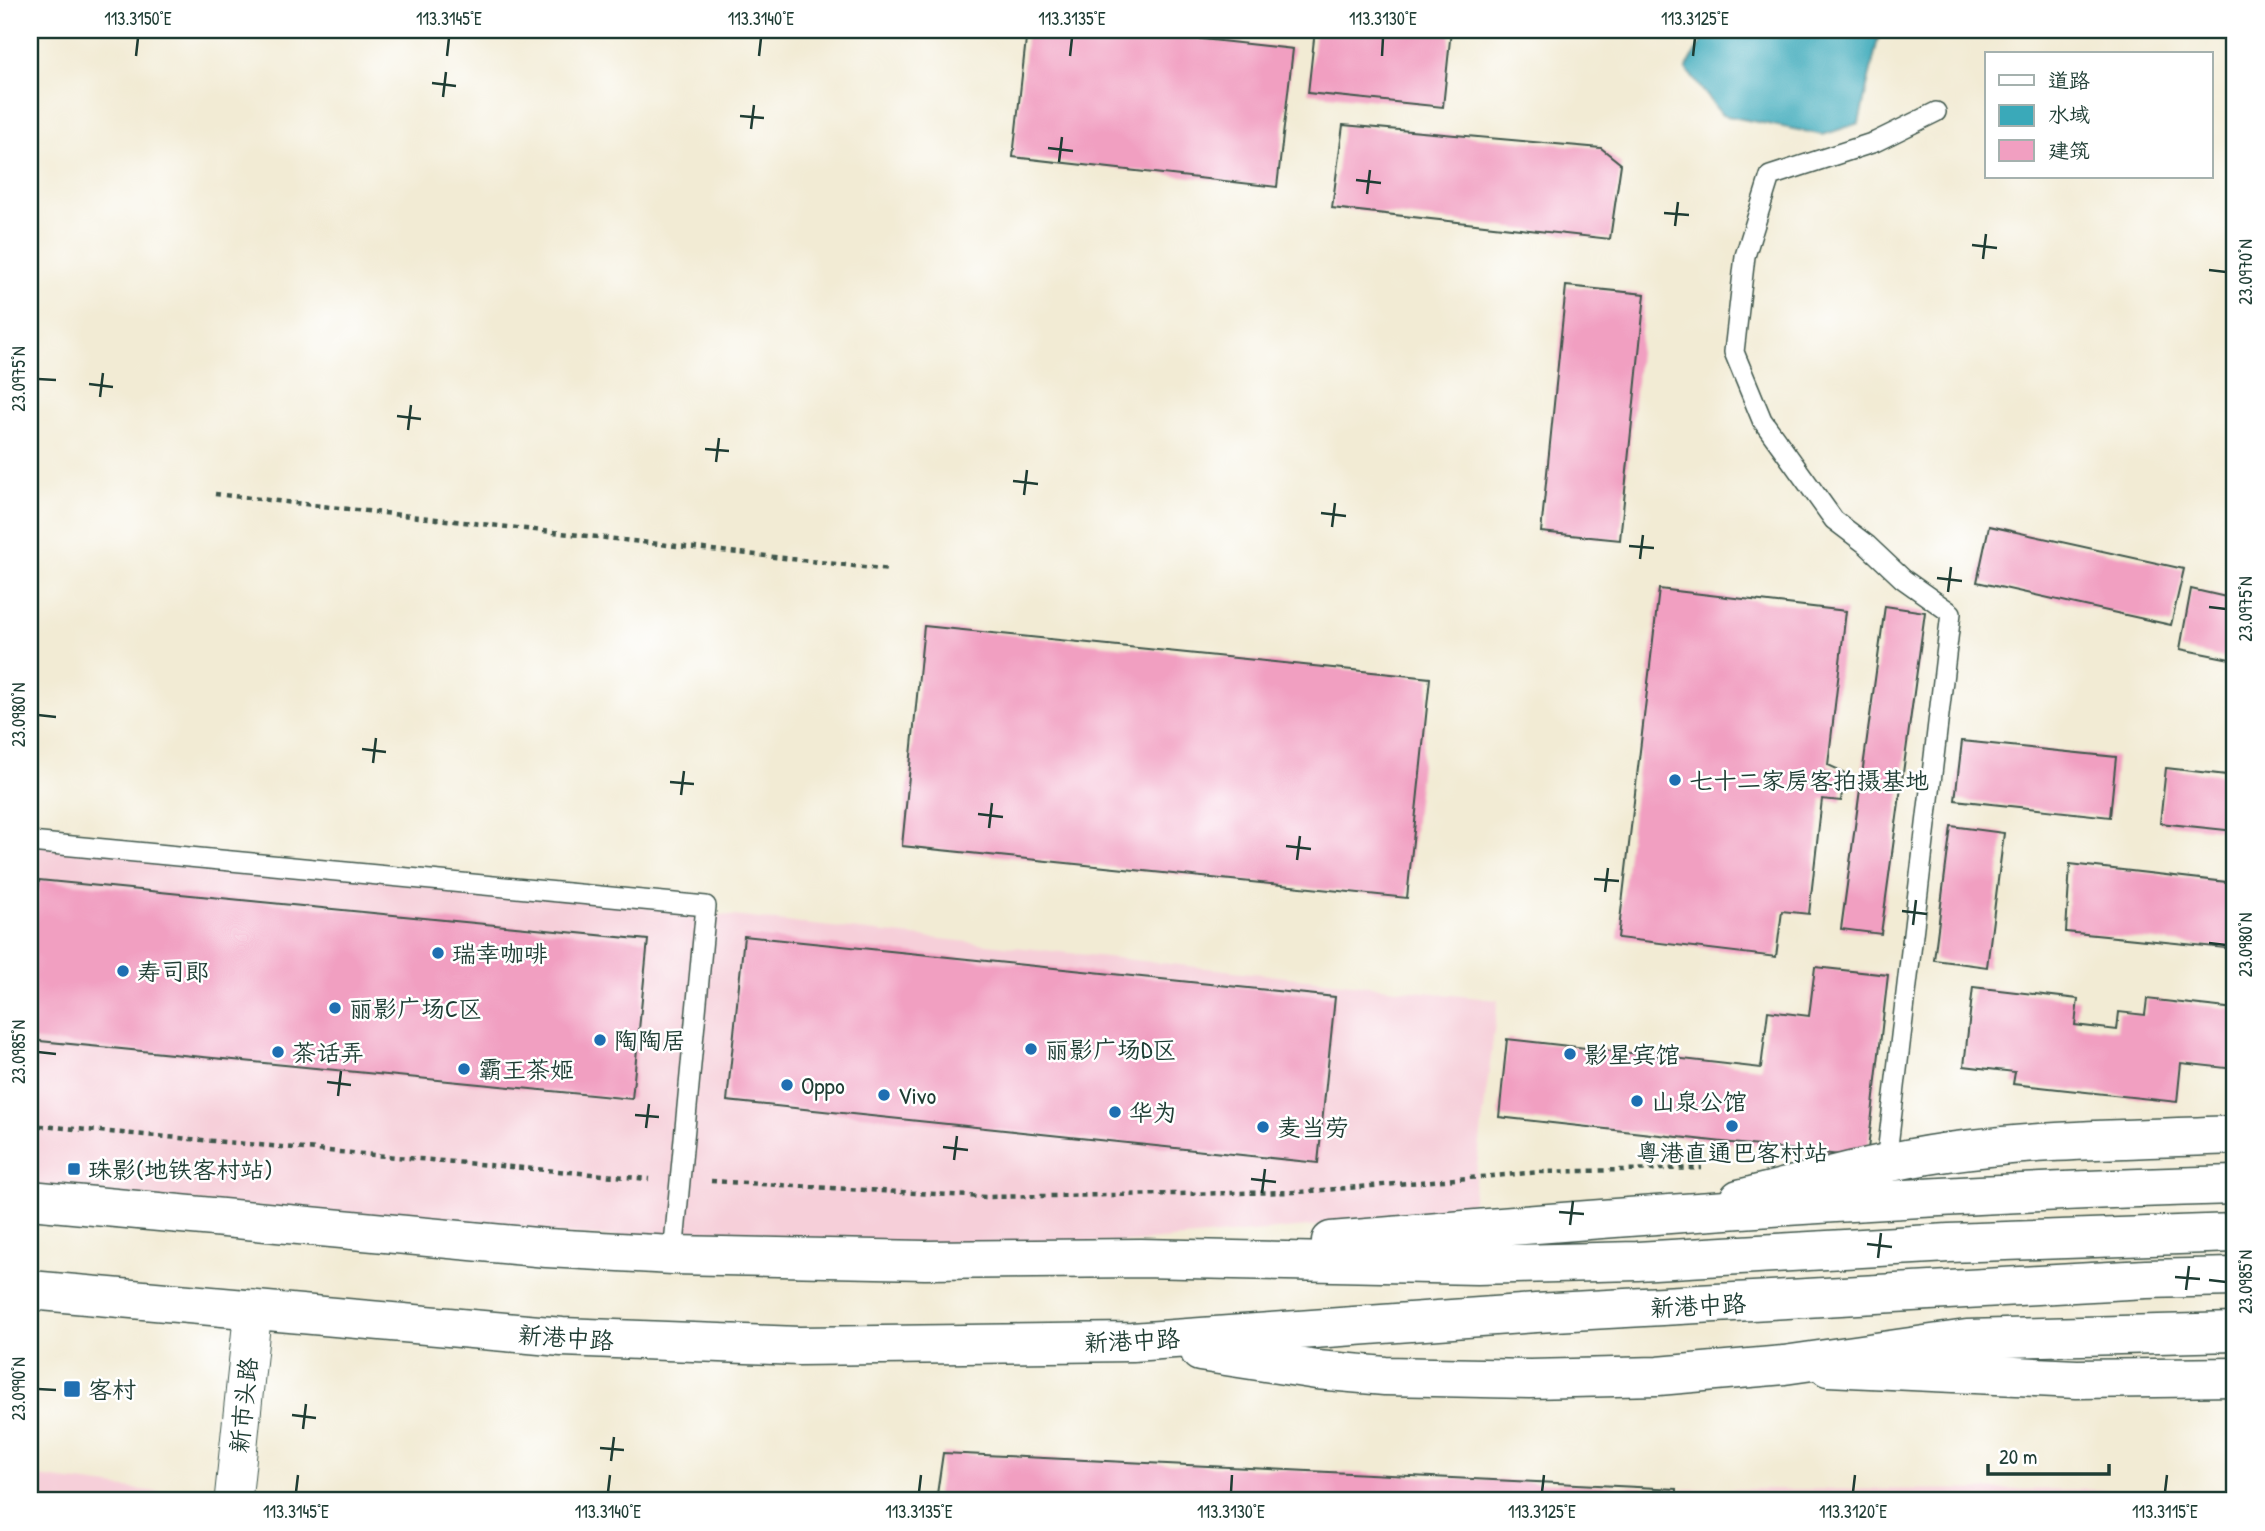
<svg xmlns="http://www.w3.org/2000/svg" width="2265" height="1531" font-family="'Patrick Hand','LXGW WenKai TC',sans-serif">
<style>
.built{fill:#f6cfd9}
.water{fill:#3aa9b9;stroke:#2c7376;stroke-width:2}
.building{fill:#f19fc1}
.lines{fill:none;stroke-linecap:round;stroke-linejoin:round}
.service-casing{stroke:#3f574c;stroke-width:22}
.minor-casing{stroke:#3f574c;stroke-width:39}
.secondary-casing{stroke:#3f574c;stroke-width:41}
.primary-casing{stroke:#3f574c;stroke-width:41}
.path{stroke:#3f574c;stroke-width:4.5;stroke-dasharray:5 5;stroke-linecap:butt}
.service{stroke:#fff;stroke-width:19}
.minor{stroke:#fff;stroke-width:37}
.secondary{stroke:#fff;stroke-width:38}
.primary{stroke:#fff;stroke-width:38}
.ticks{fill:none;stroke:#1f3d34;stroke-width:2.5}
.poi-dot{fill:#1f6fb2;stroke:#fff;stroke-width:2.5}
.labels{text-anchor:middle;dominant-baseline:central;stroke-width:5;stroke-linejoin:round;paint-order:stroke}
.poi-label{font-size:24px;fill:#1f3d34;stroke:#fff;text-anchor:start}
.street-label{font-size:24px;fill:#1f3d34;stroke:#fff}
.neatline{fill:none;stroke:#1f3d34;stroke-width:2.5}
.ticks-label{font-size:18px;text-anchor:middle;fill:#1f3d34}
</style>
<rect width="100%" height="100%" fill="#fff"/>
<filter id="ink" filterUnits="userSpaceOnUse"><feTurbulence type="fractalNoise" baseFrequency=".0143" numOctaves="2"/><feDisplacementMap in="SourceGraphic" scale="14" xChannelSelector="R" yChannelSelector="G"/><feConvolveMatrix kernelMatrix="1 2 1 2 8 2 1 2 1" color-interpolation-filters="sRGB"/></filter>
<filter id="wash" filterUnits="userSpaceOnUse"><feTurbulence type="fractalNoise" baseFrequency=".00686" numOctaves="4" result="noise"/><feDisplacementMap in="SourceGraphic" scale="28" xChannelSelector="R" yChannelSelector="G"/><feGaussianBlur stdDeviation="1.57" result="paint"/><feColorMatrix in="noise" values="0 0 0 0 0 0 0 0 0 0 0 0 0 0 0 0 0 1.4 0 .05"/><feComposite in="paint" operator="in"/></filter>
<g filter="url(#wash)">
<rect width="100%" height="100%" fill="#f2ebd4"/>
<!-- built -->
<path class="built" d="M30,839L1498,1000L1471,1213L1137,1242L877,1246L567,1235L30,1187Z
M30,1476L198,1497V1501H30Z
M1677,1489L2235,1490V1501H1677Z"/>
<!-- water -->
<path class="water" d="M1708,30H1880L1859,123L1823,135L1722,115L1686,69Z"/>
<g id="blocks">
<!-- building -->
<path class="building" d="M1027,30H1120L1293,49L1277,187L1013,157Z
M1315,30H1451L1443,107L1308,93Z
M1343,125L1601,148L1621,164L1610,239L1332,208Z
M1566,286L1645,294L1620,540L1541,532Z
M1989,526L2184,569L2171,625L1977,582Z
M1659,589L1846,611L1828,765L1844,772L1841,801L1822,799L1809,914L1782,911L1776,957L1618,938Z
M2191,589L2235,599V660L2180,649Z
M1885,606L1925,612L1881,934L1841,929Z
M924,626L1430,678L1407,898L902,846Z
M1962,741L2116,757L2110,817L1955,800Z
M2166,768L2235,776V831L2160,823Z
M1951,826L2004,833L1987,967L1934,960Z
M2070,864L2235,883V949L2066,932Z
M39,880L648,940L632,1099L30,1040V977Z
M744,936L1335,997L1318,1163L727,1101Z
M1815,967L1888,975L1867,1158L1499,1117L1507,1039L1761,1068L1768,1011L1809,1016Z
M1973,987L2078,999L2075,1025L2117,1030L2119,1012L2145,1015L2147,999L2235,1009V1069L2181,1063L2177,1102L2013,1084L2015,1072L1964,1066Z
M943,1453L1677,1489V1501H936Z"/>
</g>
</g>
<g filter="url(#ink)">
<use href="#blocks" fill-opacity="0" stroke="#3f574c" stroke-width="2"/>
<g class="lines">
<!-- service casing -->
<g class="service-casing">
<path id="service" d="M30,842L706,906L673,1255
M1886,1163L1951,613L1903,579L1867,545L1834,520L1762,420L1734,352L1745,256L1770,176L1875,142L1936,112"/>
</g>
<!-- minor casing -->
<g class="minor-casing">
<path id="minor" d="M233,1501L253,1309"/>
</g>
<!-- secondary casing -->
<g class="secondary-casing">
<path id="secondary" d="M1739,1199C1808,1182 1877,1162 1948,1152C2042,1139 2140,1139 2235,1135
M1828,1367L2077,1379L2235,1377"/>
</g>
<!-- primary casing -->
<g class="primary-casing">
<path id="primary" d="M30,1200L547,1248L673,1255L925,1260L1141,1258L1477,1265L1637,1261L1949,1243L2235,1233
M1331,1241C1632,1215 1933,1193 2235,1185
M30,1290L562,1337L799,1346L1132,1342L1536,1313L2146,1279L2235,1277
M1200,1352L1317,1370L1385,1376L1530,1379L1658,1376L1784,1365L1967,1339L2235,1332"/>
</g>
<!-- path -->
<path class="path" d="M215,494L890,570
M30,1125L649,1179
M711,1181L985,1197L1299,1192L1541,1172L1702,1168"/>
<!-- service -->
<use href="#service" class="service"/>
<!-- minor -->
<use href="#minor" class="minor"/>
<!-- secondary -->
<use href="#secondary" class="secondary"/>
<!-- primary -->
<use href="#primary" class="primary"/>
</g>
</g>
<!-- ticks -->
<path class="ticks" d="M136,56L138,38M447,56L449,38M759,56L761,38M1070,56L1072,38M1382,56L1383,38M1693,56L1695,38M432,83L456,86M443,97L446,72M740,116L764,118M751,129L754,105M1048,148L1073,151M1059,162L1062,137M1356,180L1381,183M1367,194L1370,170M1664,213L1689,215M1675,226L1678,202M1972,245L1997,248M1983,259L1986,234M2209,270L2226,272M38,379L56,380M89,384L113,387M100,397L103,373M397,416L421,419M408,430L411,405M705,449L729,451M716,462L719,438M1013,481L1038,484M1024,495L1027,470M1321,513L1346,516M1332,527L1335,503M1629,546L1654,548M1640,559L1643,535M1937,578L1962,581M1948,592L1951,567M2209,607L2226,609M38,715L56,717M362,749L386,752M373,763L376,738M670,782L694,784M681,795L684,771M978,814L1003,817M989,828L992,803M1286,846L1311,849M1297,860L1300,836M1594,879L1619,881M1605,892L1608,868M1902,911L1927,914M1913,925L1916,900M2209,943L2226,945M38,1052L56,1054M327,1082L351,1085M338,1096L341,1071M635,1115L659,1117M646,1128L649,1104M943,1147L968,1150M954,1160L957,1136M1251,1179L1276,1182M1262,1193L1265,1169M1559,1212L1584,1214M1570,1225L1573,1201M1867,1244L1892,1247M1878,1258L1881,1233M2175,1277L2200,1279M2209,1280L2226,1282M2186,1290L2189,1266M38,1389L56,1390M292,1415L316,1418M303,1429L306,1404M600,1448L624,1450M611,1461L614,1437M296,1492L298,1475M608,1492L610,1475M919,1492L921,1475M1231,1492L1232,1475M1542,1492L1544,1475M1853,1492L1855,1475M2165,1492L2167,1475"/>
<!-- markers -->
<g class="poi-dot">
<circle cx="1675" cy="780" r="7"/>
<circle cx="438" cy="953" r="7"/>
<circle cx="123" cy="971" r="7"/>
<circle cx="335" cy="1008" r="7"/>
<circle cx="600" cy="1040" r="7"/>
<circle cx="1031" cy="1049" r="7"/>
<circle cx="278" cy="1052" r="7"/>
<circle cx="1570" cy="1054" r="7"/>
<circle cx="464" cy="1069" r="7"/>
<circle cx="787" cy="1085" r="7"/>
<circle cx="884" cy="1095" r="7"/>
<circle cx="1637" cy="1101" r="7"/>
<circle cx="1115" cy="1112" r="7"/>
<circle cx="1732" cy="1126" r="7"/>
<circle cx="1263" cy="1127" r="7"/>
<rect x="67" y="1162" width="14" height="14" rx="3.5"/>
<rect x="63" y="1380" width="18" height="18" rx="3.5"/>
</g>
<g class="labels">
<!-- poi labels -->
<g class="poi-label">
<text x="1689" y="780">七十二家房客拍摄基地</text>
<text x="452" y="953">瑞幸咖啡</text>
<text x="137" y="971">寿司郎</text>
<text x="349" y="1008">丽影广场C区</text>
<text x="614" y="1040">陶陶居</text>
<text x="1045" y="1049">丽影广场D区</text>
<text x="292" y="1052">茶话弄</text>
<text x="1584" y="1054">影星宾馆</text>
<text x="478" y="1069">霸王茶姬</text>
<text x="801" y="1085">Oppo</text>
<text x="898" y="1095">Vivo</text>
<text x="1651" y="1101">山泉公馆</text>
<text x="1129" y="1112">华为</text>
<text x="1277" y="1127">麦当劳</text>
<text x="1732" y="1152" text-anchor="middle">粤港直通巴客村站</text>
<text x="88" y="1169">珠影(地铁客村站)</text>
<text x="88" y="1389">客村</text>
</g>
<!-- street labels -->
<g class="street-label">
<text transform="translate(1698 1305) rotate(-3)">新港中路</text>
<text transform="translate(566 1337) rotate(4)">新港中路</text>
<text transform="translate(1132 1340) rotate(-3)">新港中路</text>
<text transform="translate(243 1405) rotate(-84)">新市头路</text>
</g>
</g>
<!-- margin -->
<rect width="2265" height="1531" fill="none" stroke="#fff" stroke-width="77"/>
<!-- legend -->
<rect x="1985" y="52" width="228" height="126" fill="#ffffff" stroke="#a5b1ae" stroke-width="2"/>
<rect x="1999" y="75" width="35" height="10" fill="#ffffff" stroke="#a5b1ae" stroke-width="2"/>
<text x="2048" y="88" font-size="21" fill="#1f3d34">道路</text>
<rect x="1999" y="105" width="35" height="21" fill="#3aa9b9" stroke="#a5b1ae" stroke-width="2"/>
<text x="2048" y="122" font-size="21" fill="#1f3d34">水域</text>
<rect x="1999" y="140" width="35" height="21" fill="#f19fc1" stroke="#a5b1ae" stroke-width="2"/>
<text x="2048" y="158" font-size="21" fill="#1f3d34">建筑</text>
<!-- scale -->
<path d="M1988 1464v10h121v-10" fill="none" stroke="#1f3d34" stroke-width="3.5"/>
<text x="1999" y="1464" font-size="21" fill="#1f3d34" stroke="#ffffff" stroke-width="5" paint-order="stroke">20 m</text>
<rect x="38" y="38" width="2188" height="1454" class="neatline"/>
<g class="ticks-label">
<text x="138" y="25">113.3150°E</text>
<text x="449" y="25">113.3145°E</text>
<text x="761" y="25">113.3140°E</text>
<text x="1072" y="25">113.3135°E</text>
<text x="1383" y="25">113.3130°E</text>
<text x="1695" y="25">113.3125°E</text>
<text transform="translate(2246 272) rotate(-90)" y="6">23.0970°N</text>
<text transform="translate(19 379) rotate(-90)" y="6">23.0975°N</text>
<text transform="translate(2246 609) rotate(-90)" y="6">23.0975°N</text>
<text transform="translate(19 715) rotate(-90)" y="6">23.0980°N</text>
<text transform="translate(2246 945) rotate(-90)" y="6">23.0980°N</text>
<text transform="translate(19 1052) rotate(-90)" y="6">23.0985°N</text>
<text transform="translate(2246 1282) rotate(-90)" y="6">23.0985°N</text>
<text transform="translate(19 1389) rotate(-90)" y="6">23.0990°N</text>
<text x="296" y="1518">113.3145°E</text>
<text x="608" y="1518">113.3140°E</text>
<text x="919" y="1518">113.3135°E</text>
<text x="1231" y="1518">113.3130°E</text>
<text x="1542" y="1518">113.3125°E</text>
<text x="1853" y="1518">113.3120°E</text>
<text x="2165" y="1518">113.3115°E</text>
</g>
</svg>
